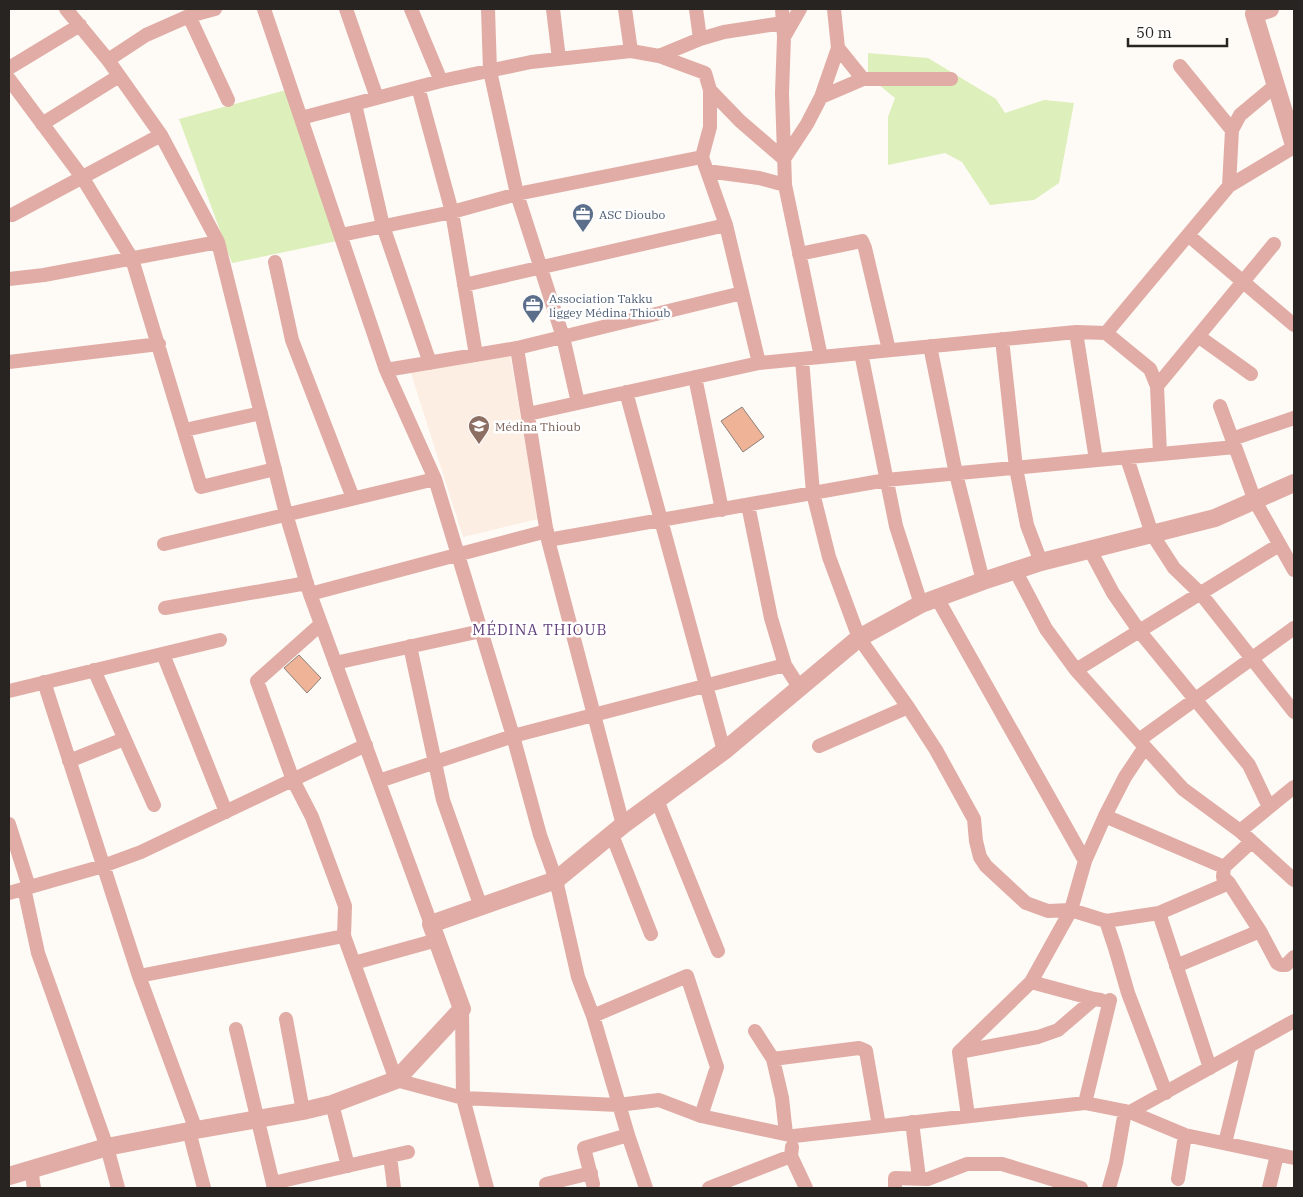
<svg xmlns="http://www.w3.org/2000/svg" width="1303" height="1197" font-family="'IBM Plex Serif',serif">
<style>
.built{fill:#fceee3}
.green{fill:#ddefba}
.building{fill:#efb398;stroke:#8a7f79}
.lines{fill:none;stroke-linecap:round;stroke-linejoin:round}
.minor{stroke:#e1aca5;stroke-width:14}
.tertiary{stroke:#e1aca5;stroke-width:18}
.labels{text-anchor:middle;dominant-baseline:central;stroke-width:5;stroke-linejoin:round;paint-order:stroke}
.service-label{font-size:12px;fill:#4e5e75;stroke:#fff;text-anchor:start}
.education-label{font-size:12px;fill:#785e54;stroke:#fff;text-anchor:start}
.quarter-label{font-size:15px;letter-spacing:1px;fill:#63417c;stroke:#fff}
</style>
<rect width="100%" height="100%" fill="#fefaf6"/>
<!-- built -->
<path class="built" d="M510,354L538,519L463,537L410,370Z"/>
<!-- green -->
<path class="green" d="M868,53L928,58L996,99L1005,113L1044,100L1074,103L1059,183L1034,200L990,205L962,162L945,153L888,165V117L895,98L868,76Z
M286,90L337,241L232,263L179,119Z"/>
<!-- building -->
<path class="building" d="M742,407L764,437L743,452L721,421Z
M299,655L321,678L307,693L284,668Z"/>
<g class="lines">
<!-- minor -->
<path class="minor" d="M66,9L108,60L161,135L218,242L286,514L310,594L431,924
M264,9L386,370L435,479L513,736L540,835L556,880L578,977L593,1016L628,1135L646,1188
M346,9L377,98
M411,9L441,81
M488,9L490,71L517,194L563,337L578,403
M553,9L559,59
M625,9L631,51
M696,9L700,39
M782,9L784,37L782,93L785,185L821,357
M189,16L228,100
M784,37L800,9
M838,48L863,79H951
M659,56L700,39L724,32L783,23
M108,60L146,35L189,16L215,9
M1180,66L1232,130
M9,68L80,25
M9,79L82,177L132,259L201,487L275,469
M418,87L452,212L476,355
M710,90L740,121L784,159L807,124L821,97L838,48L834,9
M821,97L863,79
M355,104L383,226L430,363
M301,118L441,81L531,62L631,51L659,56L705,73L710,90V127L702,157L726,225L759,363
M42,124L119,76
M707,171L759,178L785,185
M1229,186L1294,147
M12,215L161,135
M341,235L452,212L517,194L702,157
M1188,235L1294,325
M799,254L862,241L865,248L889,350
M275,262L292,340L353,498
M9,279L44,275L218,242
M464,285L726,225
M1076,332L1096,460
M1106,333L1229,186L1232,130L1240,115L1276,85
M1198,336L1251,374
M1002,339L1016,468L1027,525L1041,562
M930,346L956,474L983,581
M517,348L548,540L623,825
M861,353L896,526L921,604
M802,359L813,493L829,557L859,638L908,707L936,750L974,819L976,841L980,857L986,866L1026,903L1048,911L1071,910L1106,921L1159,913L1229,883
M9,362L159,344
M386,370L517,348L742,293
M695,377L722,510
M1157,386L1274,244
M626,392L724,751
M1220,406L1255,501L1294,570
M528,414L759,363L1076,332L1106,333L1150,369L1157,386L1160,454
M185,430L261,413
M1232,439L1294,418
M1127,458L1152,534L1174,568L1201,594L1294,712
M748,505L771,618L785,665L799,687
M548,540L886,480L1235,447
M164,544L435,479
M1090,550L1113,593L1140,632L1249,765L1269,807
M1015,570L1046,629L1076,670L1145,747L1183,789L1240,831L1294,880
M310,594L547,531
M937,598L1085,861
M165,608L307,583
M321,624L257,681L293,780L312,817L345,906L344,936L396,1080L463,1098L618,1105L659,1100L701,1116L794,1136L1085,1103L1130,1112L1185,1135L1294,1158
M410,646L443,800L481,907
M163,654L226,812
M335,663L481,631
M94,670L154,805
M1076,670L1279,545
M44,682L139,976L196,1130L189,1131L204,1188
M9,691L220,640
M1139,740L1294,628
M819,746L908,707
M69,761L124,739
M379,781L513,736L785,665
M657,800L718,951
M1105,816L1224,867
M9,824L29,887
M1240,831L1294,787
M612,835L651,934
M1251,842L1224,867L1223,877L1229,883L1260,931L1277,963L1281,965H1286L1294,957
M24,888L38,953L107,1147L118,1188
M9,893L103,866L141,852L366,745
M1159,913L1210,1068
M1106,921L1115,948L1128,993L1166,1093
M354,963L437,940
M1176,966L1260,931
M139,976L344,936
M1031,982L1094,999L1101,1000
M462,1009L463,1098L487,1188
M593,1016L687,976L717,1067L701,1116
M286,1019L303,1111
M236,1029L274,1188
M755,1031L773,1059L782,1098L786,1134
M959,1052L1031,982L1071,910L1085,861L1105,816L1125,777L1145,747
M959,1052L1038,1037L1058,1030L1094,999
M959,1052L968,1116
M773,1059L859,1048L866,1051L879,1126
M1085,1103L1110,1000
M332,1104L348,1166
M1130,1112L1294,1021
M912,1122L919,1178
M1225,1143L1249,1046
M792,1147L791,1156L806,1188
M390,1156L394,1188
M31,1169L34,1188
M1178,1179L1185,1135
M273,1183L408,1152
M546,1184L591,1173
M593,1184L584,1148L628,1135
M709,1188L791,1156
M895,1188V1178L928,1179L967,1164H1002L1081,1188
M1109,1188L1116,1163L1125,1111
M1269,1188L1277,1155"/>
<!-- tertiary -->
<path class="tertiary" d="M1270,9L1254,14L1294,145
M196,1130L303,1111L332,1104L396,1080L462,1009L431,924L556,880L623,825L724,751L859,638L921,604L983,581L1041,562L1215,518L1294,483
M9,1176L107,1147L189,1131"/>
</g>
<!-- icons -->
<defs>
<g id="office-pin" transform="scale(1.125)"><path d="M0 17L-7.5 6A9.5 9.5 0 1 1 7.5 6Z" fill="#5c6f8a" stroke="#fff"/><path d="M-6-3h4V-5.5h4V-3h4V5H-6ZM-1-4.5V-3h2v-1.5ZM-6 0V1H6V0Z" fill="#fff"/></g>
<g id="school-pin" transform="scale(1.125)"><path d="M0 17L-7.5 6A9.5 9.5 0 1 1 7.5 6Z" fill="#8d6e63" stroke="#fff"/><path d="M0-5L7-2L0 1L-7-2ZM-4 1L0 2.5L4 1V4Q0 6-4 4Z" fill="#fff"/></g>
</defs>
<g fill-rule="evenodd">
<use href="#office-pin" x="583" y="214"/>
<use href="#office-pin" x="533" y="305"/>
<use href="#school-pin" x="479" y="426"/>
</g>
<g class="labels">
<!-- service labels -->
<g class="service-label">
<text x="599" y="214">ASC Dioubo</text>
<text x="549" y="298">Association Takku<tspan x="549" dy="14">liggey Médina Thioub</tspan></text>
</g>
<!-- education labels -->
<g class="education-label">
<text x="495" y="426">Médina Thioub</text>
</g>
<!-- quarter labels -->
<g class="quarter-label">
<text x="540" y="629">MÉDINA THIOUB</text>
</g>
</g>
<!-- border -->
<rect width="1303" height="1197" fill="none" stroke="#282421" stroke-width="20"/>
<!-- scale -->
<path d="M1128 38v8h99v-8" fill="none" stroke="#282421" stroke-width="2.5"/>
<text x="1136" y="38" font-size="15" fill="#282421" stroke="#ffffff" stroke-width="4" paint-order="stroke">50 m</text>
</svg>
